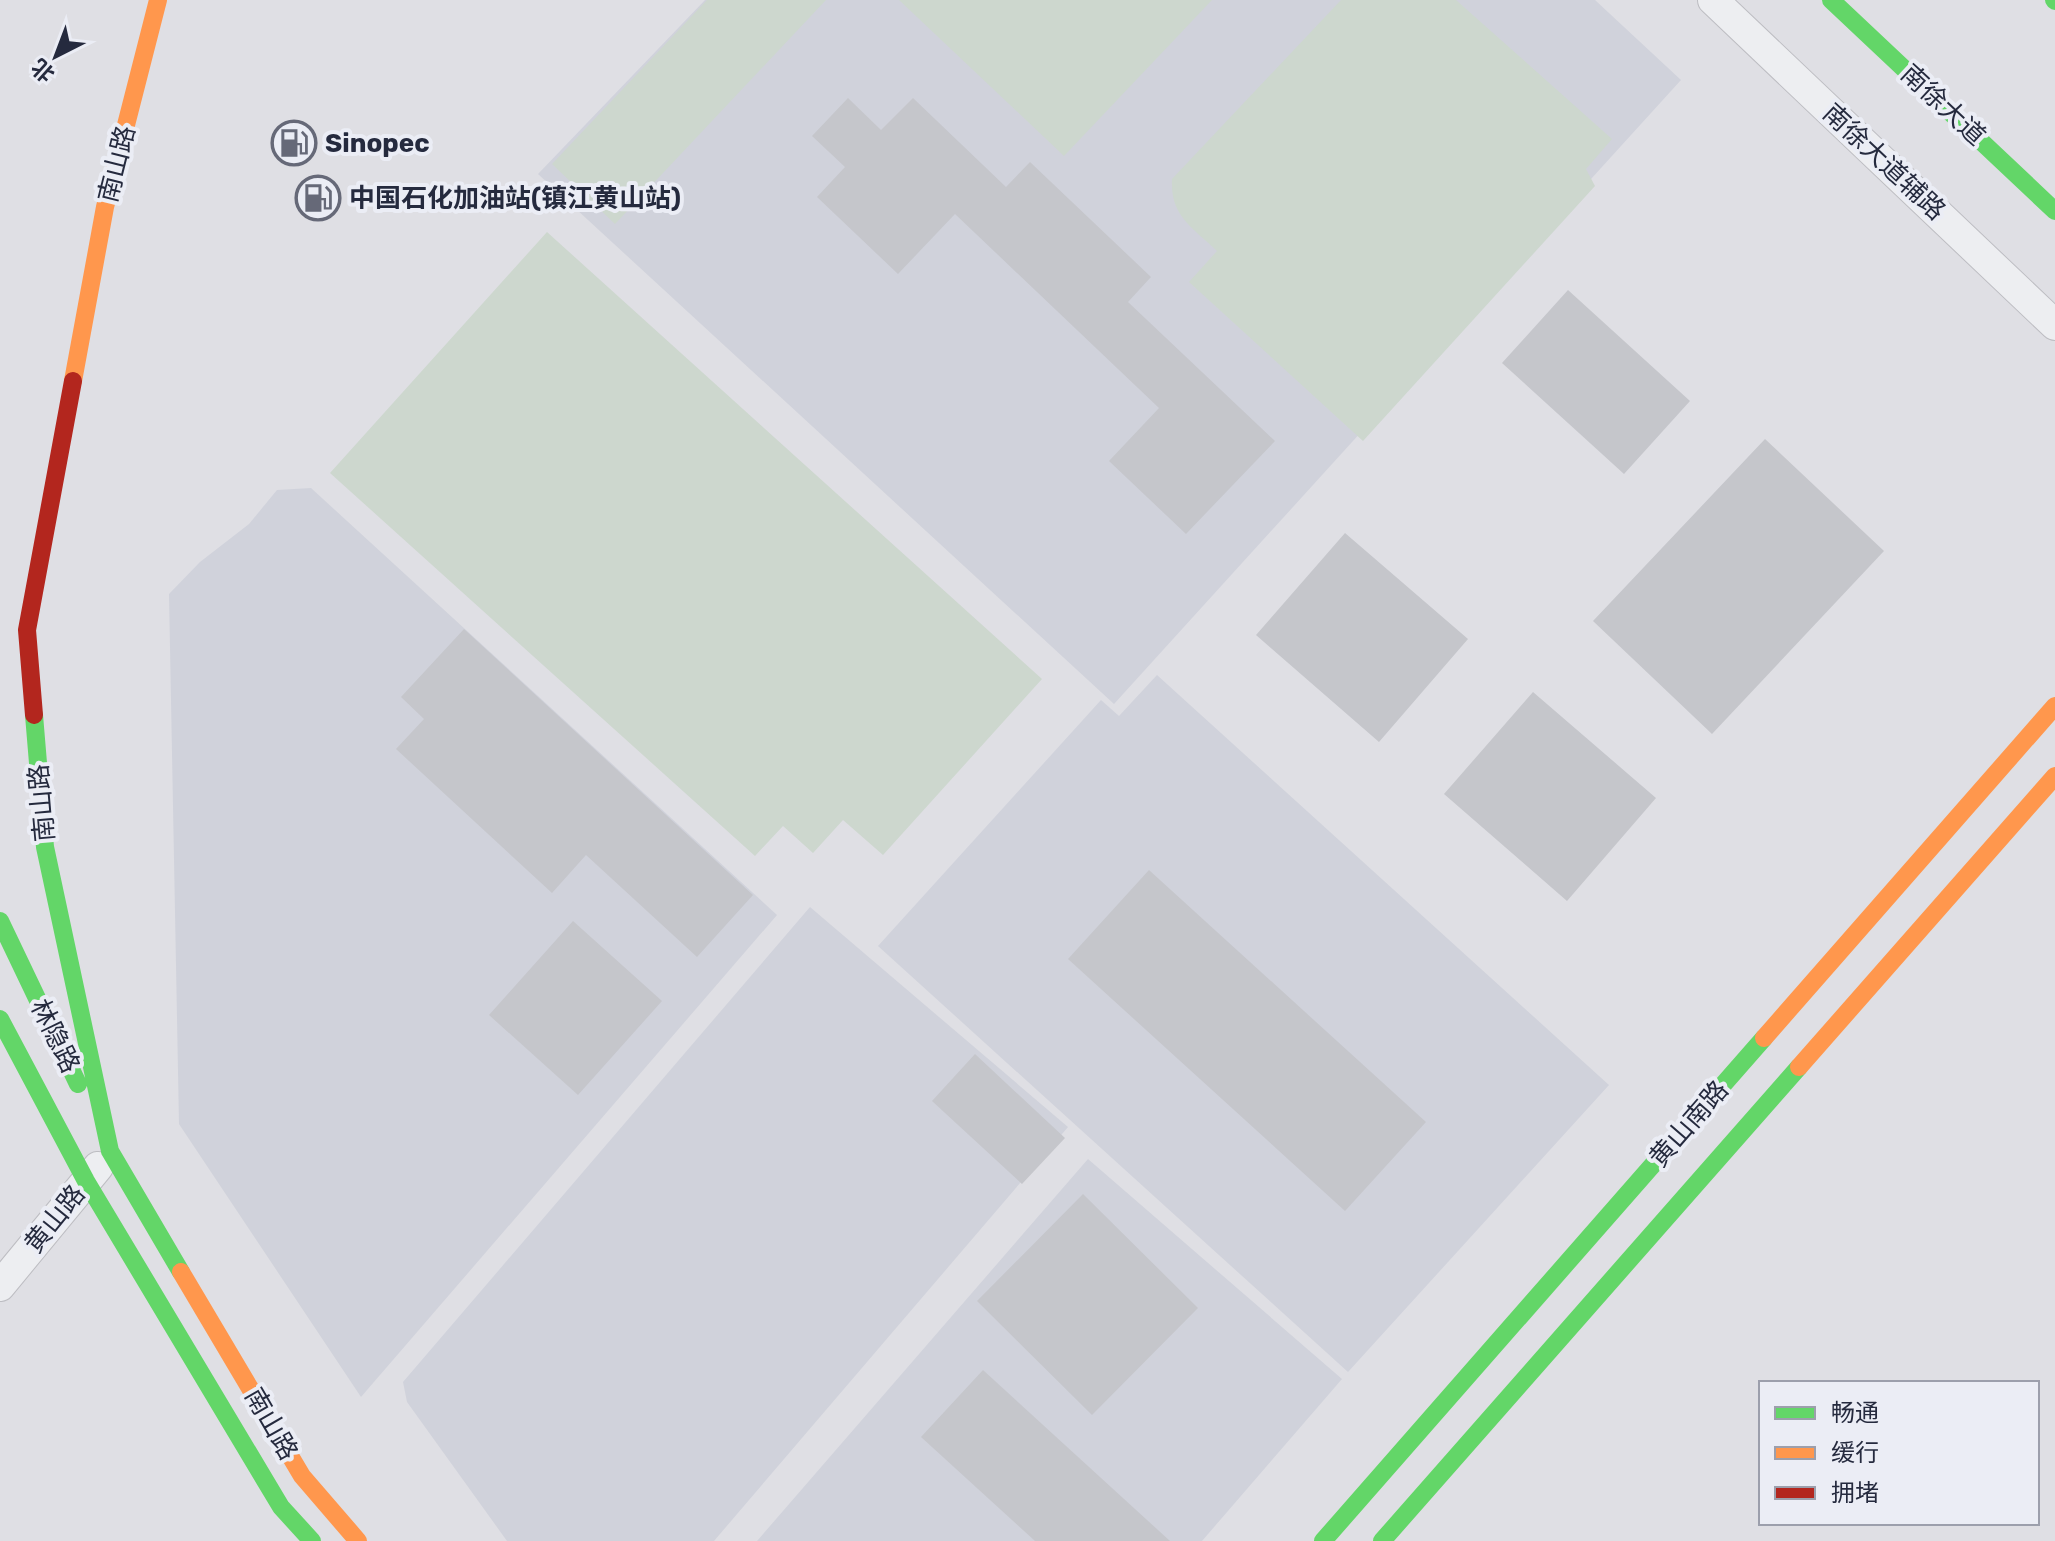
<svg xmlns="http://www.w3.org/2000/svg" width="2055" height="1541" font-family="Rubik,'Noto Sans SC',sans-serif">
<style>
.built{fill:#d0d2db}
.green{fill:#cdd7ce}
.building{fill:#c5c6cb}
.lines{fill:none;stroke-linecap:round;stroke-linejoin:round}
.street-casing{stroke:#bdbdc2;stroke-width:32}
.street{stroke:#edeef1;stroke-width:30}
.fast{stroke:#63d668;stroke-width:18}
.slow{stroke:#ff974d;stroke-width:18}
.jam{stroke:#b3261e;stroke-width:18}
.labels{text-anchor:middle;dominant-baseline:central;stroke-width:8;stroke-linejoin:round;paint-order:stroke}
.street-label{font-size:26px;fill:#252a3e;stroke:#ebedf5}
.poi-label{font-size:26px;font-weight:bold;fill:#252a3e;stroke:#ebedf5;text-anchor:start}
</style>
<rect width="100%" height="100%" fill="#dfdfe4"/>
<!-- built -->
<path class="built" d="M705,0H1595L1681,80L1114,704L538,174Z
M311,488L777,915L361,1397L179,1124L169,594L200,562L249,524L277,490Z
M1157,675L1609,1085L1348,1372L878,946L1101,700L1119,716Z
M810,907L1068,1127L714,1541H507L407,1402L403,1382Z
M1088,1159L1342,1379L1202,1541H757Z"/>
<!-- green -->
<path class="green" d="M707,0H826L615,224L552,164Z
M899,0H1212L1064,156Z
M1341,0H1456L1612,139L1586,169L1595,186L1363,441L1189,282L1217,251C1192,227 1170,216 1172,179Z
M547,232L1042,679L883,855L843,820L813,853L783,826L755,856L330,473Z"/>
<!-- building -->
<path class="building" d="M848,98L881,130L913,98L1006,187L1030,162L1151,277L1128,302L1275,441L1186,534L1109,461L1159,408L955,214L898,274L817,197L845,167L812,136Z
M1568,290L1690,401L1624,474L1502,363Z
M1765,439L1884,551L1712,734L1593,621Z
M1345,533L1468,639L1379,742L1256,635Z
M464,629L753,895L697,957L586,855L552,893L396,749L424,719L401,697Z
M1533,692L1656,798L1567,901L1444,794Z
M1149,870L1426,1122L1345,1211L1068,959Z
M573,921L662,1001L578,1095L489,1015Z
M975,1054L1065,1138L1022,1184L932,1101Z
M1083,1194L1198,1308L1092,1415L977,1301Z
M983,1370L1170,1541H1035L921,1437Z"/>
<g class="lines">
<!-- street casing -->
<g class="street-casing">
<path id="street" d="M1713,0L2055,325
M0,1286L98,1167"/>
</g>
<!-- street -->
<use href="#street" class="street"/>
<!-- fast -->
<path class="fast" d="M1831,0L2055,211
M2054,0L2055,1
M34,715L45,847L110,1151L181,1272
M0,921L78,1084
M0,1019L86,1181L281,1507L312,1541
M1323,1541L1764,1038
M1382,1541L1799,1067"/>
<!-- slow -->
<path class="slow" d="M73,381L105,207L158,0
M1764,1038L2055,706
M1799,1067L2055,776
M181,1272L302,1476L358,1541"/>
<!-- jam -->
<path class="jam" d="M34,715L27,630L73,381"/>
</g>
<!-- icons -->
<defs>
<g id="fuel-ring" transform="scale(2.3)"><circle r="9.5" fill="#ebedf5" stroke="#666978" stroke-width="1.5"/><path d="M-5.5-6h7V0h2V4h1.3V-2.5L3-4.5l.8-.8L6-3V5H2.5V1h-1V6h-7ZM-4.2-4.7v3.2H.2V-4.7Z" fill="#666978"/></g>
</defs>
<g fill-rule="evenodd">
<use href="#fuel-ring" x="294" y="143"/>
<use href="#fuel-ring" x="318" y="198"/>
</g>
<g class="labels">
<!-- street labels -->
<g class="street-label">
<text transform="translate(1943 105) rotate(43)">南徐大道</text>
<text transform="translate(1884 162) rotate(43)">南徐大道辅路</text>
<text transform="translate(117 164) rotate(-76)">南山路</text>
<text transform="translate(42 803) rotate(-95)">南山路</text>
<text transform="translate(55 1036) rotate(64)">林隐路</text>
<text transform="translate(1689 1124) rotate(-49)">黄山南路</text>
<text transform="translate(55 1219) rotate(-51)">黄山路</text>
<text transform="translate(271 1424) rotate(60)">南山路</text>
</g>
<!-- poi labels -->
<g class="poi-label">
<text x="325" y="143">Sinopec</text>
<text x="349" y="198">中国石化加油站(镇江黄山站)</text>
</g>
</g>
<!-- legend -->
<rect x="1759" y="1381" width="280" height="144" fill="#ebedf5" stroke="#9c9fac" stroke-width="2"/>
<rect x="1775" y="1407" width="40" height="12" fill="#63d668" stroke="#9c9fac" stroke-width="2"/>
<text x="1831" y="1421" font-size="24" fill="#252a3e">畅通</text>
<rect x="1775" y="1447" width="40" height="12" fill="#ff974d" stroke="#9c9fac" stroke-width="2"/>
<text x="1831" y="1461" font-size="24" fill="#252a3e">缓行</text>
<rect x="1775" y="1487" width="40" height="12" fill="#b3261e" stroke="#9c9fac" stroke-width="2"/>
<text x="1831" y="1501" font-size="24" fill="#252a3e">拥堵</text>
<!-- north arrow -->
<g transform="translate(56 56) rotate(222)" stroke="#ebedf5" stroke-width="6" paint-order="stroke">
<path d="M0-6L14 30L0 20L-14 30Z" fill="#252a3e"/>
<text y="-12" font-size="22" font-weight="bold" text-anchor="middle" fill="#252a3e">北</text>
</g>
</svg>
